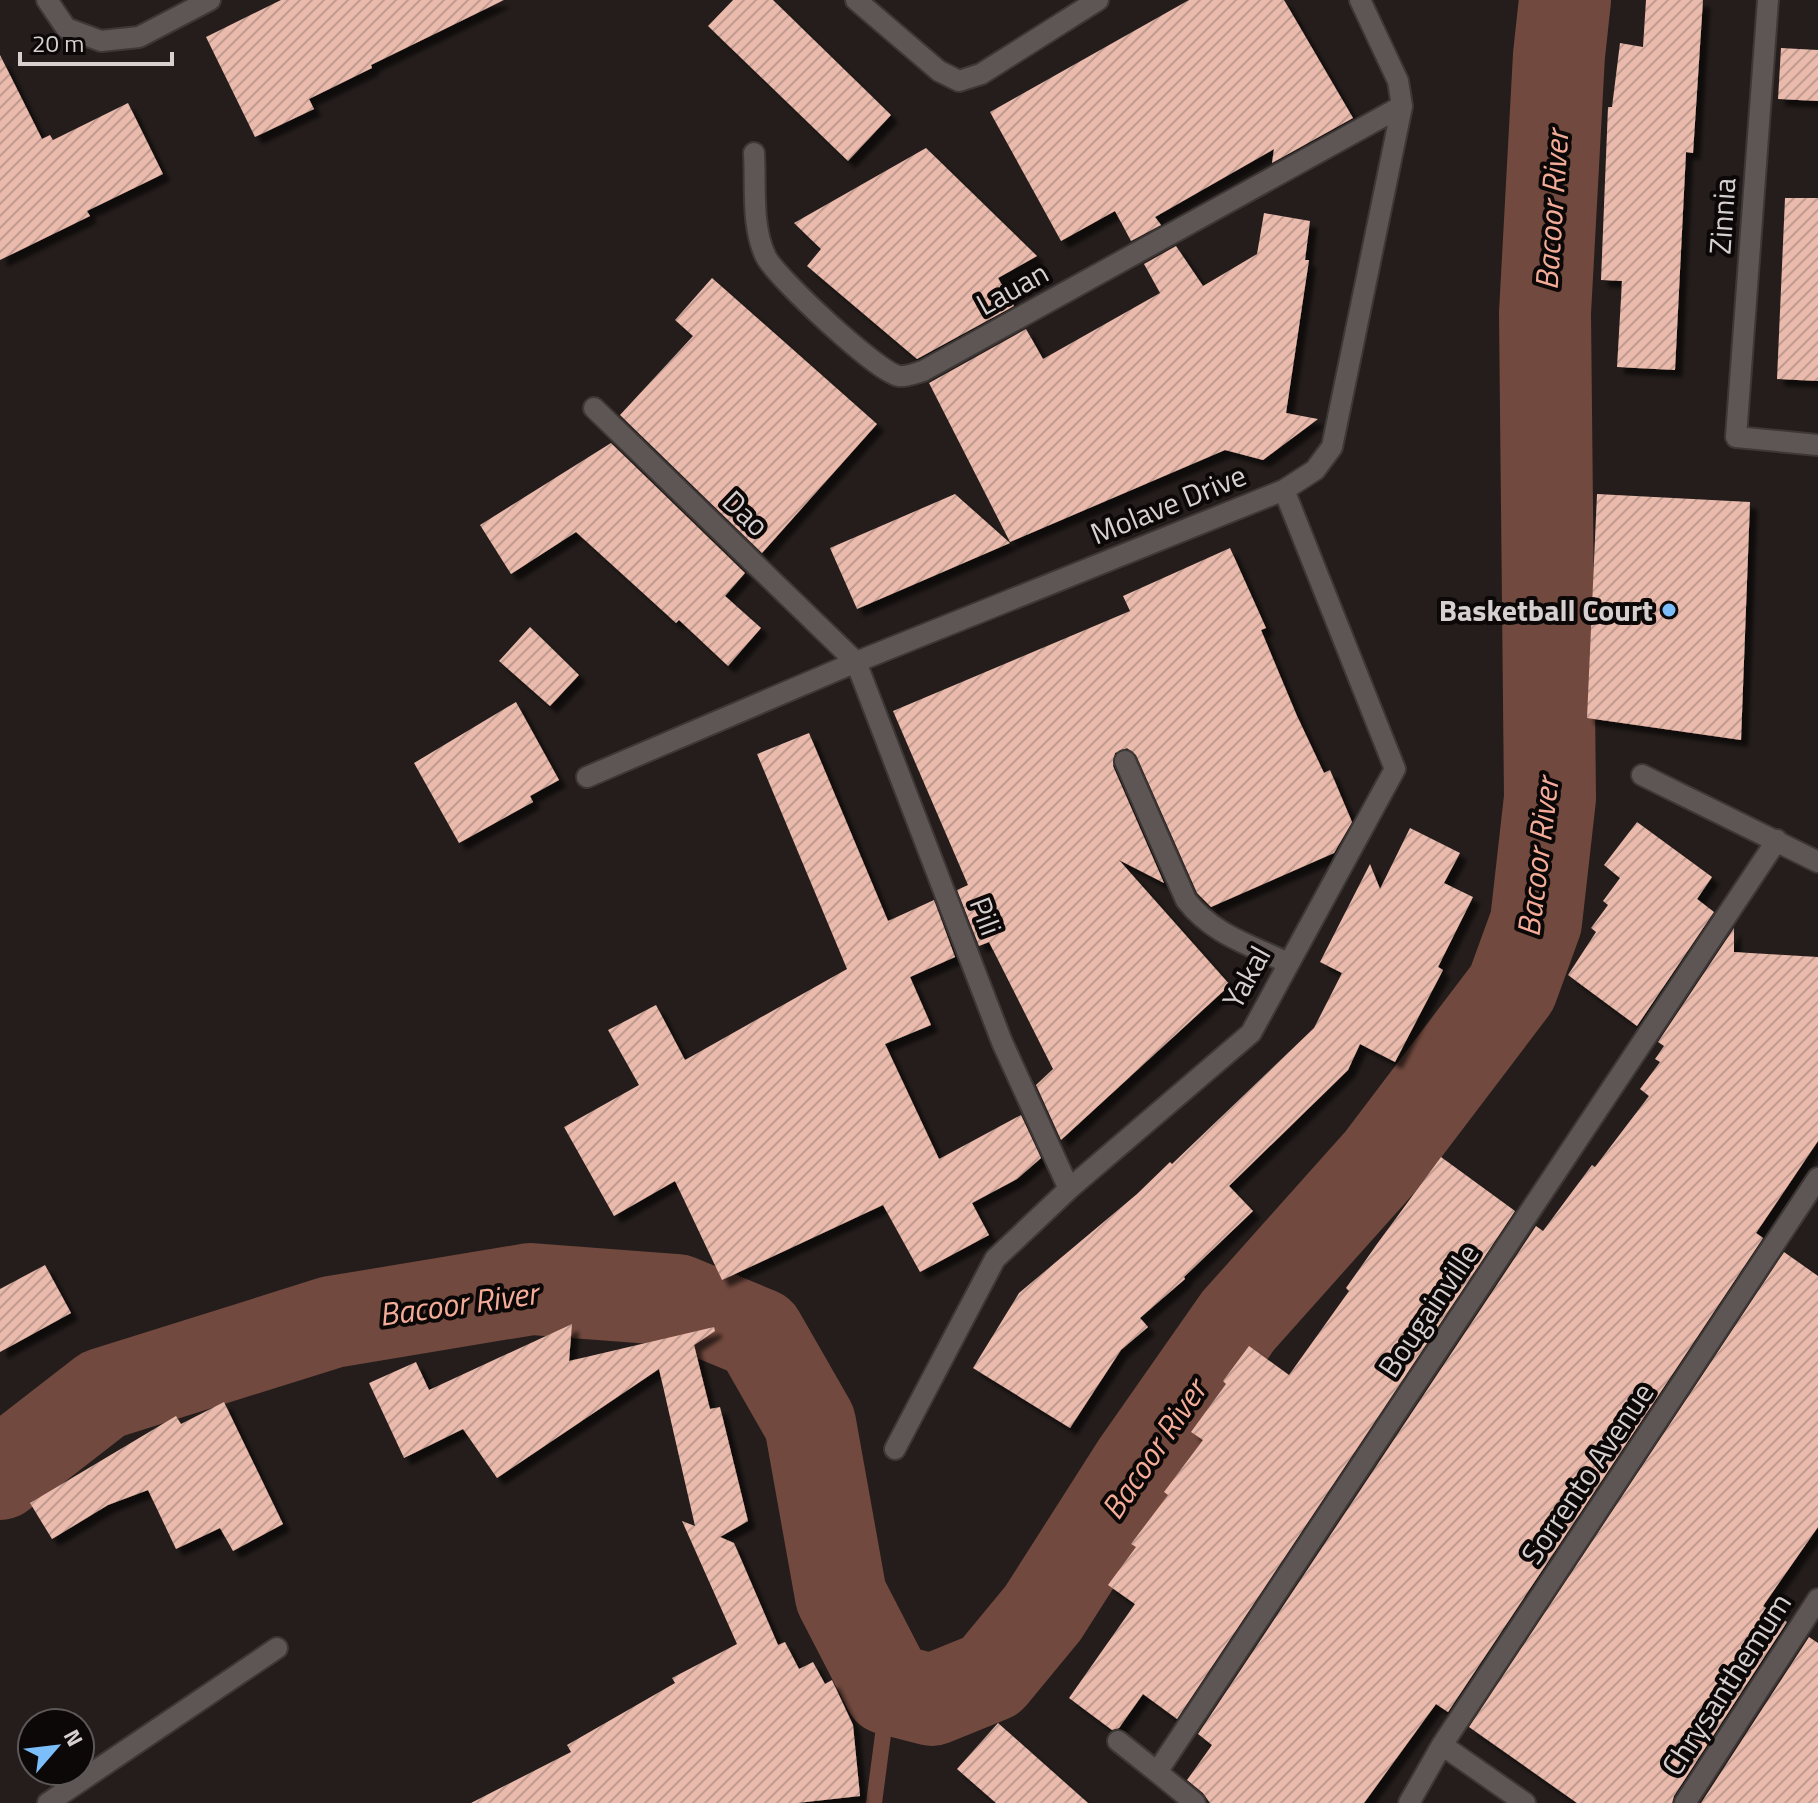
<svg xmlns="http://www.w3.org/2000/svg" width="1818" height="1803" font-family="'Titillium Web',sans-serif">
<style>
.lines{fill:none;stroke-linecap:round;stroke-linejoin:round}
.stream{stroke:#72493e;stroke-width:16}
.river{stroke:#72493e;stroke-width:92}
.building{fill:url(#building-hatch);filter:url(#shadow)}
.street-casing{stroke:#3d3736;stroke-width:24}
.street{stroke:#5e5654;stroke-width:20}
.poi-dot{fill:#7bbef9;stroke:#0b0807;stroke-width:3}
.labels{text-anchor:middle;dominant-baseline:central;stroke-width:8;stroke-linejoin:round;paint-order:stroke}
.street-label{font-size:30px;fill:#d6d1d0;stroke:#0b0807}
.poi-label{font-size:30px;font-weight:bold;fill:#d6d1d0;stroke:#0b0807;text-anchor:end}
.water-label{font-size:32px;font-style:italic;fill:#f4ac98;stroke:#0b0807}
</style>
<defs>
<pattern id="building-hatch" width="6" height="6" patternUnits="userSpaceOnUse" patternTransform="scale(2)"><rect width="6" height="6" fill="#eabaac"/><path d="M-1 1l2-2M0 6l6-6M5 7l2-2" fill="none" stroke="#c09b90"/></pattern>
<filter id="shadow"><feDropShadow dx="7" dy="7" stdDeviation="2" flood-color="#0009"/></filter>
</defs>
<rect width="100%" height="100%" fill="#241d1b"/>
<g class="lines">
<!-- stream -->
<path class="stream" d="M874,1803L889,1689"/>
<!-- river -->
<path class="river" d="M0,1474L103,1394L332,1322L531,1289L677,1300L759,1334L810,1423L841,1596L889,1689L932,1700L991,1676L1043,1613L1138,1464L1238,1321L1380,1162L1512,988L1536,922L1550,798L1545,313L1559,55L1565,0"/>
</g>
<!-- building -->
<path class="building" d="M281,0H504L371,65L372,68L309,99L314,109L255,137L206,37Z
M733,0H773L891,115L848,161L708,26Z
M1189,0H1284L1353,118L1272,163L1274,149L1155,217L1161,225L1131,241L1115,211L1061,241L990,112Z
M1646,0H1703L1693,153L1686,152L1675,370L1617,367L1622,281L1601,280L1608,107H1612L1620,43L1643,47Z
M1781,48L1818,50V101L1778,99Z
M0,55L42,139L50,135L53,140L128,103L163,174L87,211L90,216L0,260Z
M926,148L1037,256L998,278L1014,306L917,359L807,266L821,249L794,223Z
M1785,198H1818V381L1777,379Z
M1264,213L1310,221L1305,260H1309L1286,413L1318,419L1263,460L1225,450L1010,542L929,383L1026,329L1043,359L1160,293L1144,264L1176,246L1203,286L1257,254Z
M712,278L877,424L762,553L620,415L693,336L675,320Z
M611,443L745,573L725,596L761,628L728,666L679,620L676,623L576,532L511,574L480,525Z
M955,494L1010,543L857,609L830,548Z
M1597,494L1750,502L1741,740L1587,718Z
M1230,548L1266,628L1261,630L1297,716L1324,773L1330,770L1352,822L1334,853L1211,907L1197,893L1136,755L1127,748L1115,753L1113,766L1164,883L1119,860L1230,985L1061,1140L1036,1085L1053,1069L989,942L979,946L957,890L968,885L893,711L1130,611L1123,596Z
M530,627L579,675L550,706L499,661Z
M516,702L559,780L530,796L533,802L459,843L414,763Z
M809,733L888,921L934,900L955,957L910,977L931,1025L885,1044L939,1159L1021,1115L1041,1158L1017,1179L972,1203L989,1235L920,1272L883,1205L722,1280L675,1181L614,1216L564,1127L639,1085L608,1030L656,1005L685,1060L847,969L757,754Z
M1637,822L1712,877L1697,899L1714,912L1637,1026L1568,975L1596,932L1591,928L1608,905L1603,901L1620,878L1604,865Z
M1410,828L1460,853L1444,883L1473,897L1438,967L1443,970L1395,1062L1360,1044L1348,1070L1229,1186L1253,1211L1184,1277L1185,1279L1140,1318L1148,1327L1121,1350L1070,1428L973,1368L1019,1293L1137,1194L1170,1162L1172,1164L1314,1028L1342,973L1320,962L1370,864L1380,889Z
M1734,928V952L1818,957V1141L1756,1233L1763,1238L1448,1712L1436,1704L1364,1803H1210L1203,1793L1187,1780L1212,1745L1198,1734L1536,1226L1543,1231L1592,1165L1595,1167L1649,1096L1640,1089L1660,1062L1655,1059L1664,1046L1658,1042Z
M1441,1157L1515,1211L1177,1719L1143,1694L1119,1728L1112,1730L1069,1698L1135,1604L1108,1585L1136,1547L1131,1544L1168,1495L1164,1492L1203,1440L1191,1432L1226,1384L1223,1381L1249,1346L1289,1375L1349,1291L1346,1288L1377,1244Z
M1784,1252L1818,1276V1527L1763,1606L1787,1622L1674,1796L1672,1803H1577L1469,1727Z
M45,1265L71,1313L0,1352V1289Z
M572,1324L569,1361L714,1327L715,1331L694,1345L710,1409L720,1407L748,1521L720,1537L734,1543L778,1645L785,1642L799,1669L813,1662L825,1684L832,1680L853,1725L860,1796L797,1803H471L571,1752L567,1745L675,1683L672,1678L737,1644L682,1521L695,1526L659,1369L497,1478L463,1429L404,1458L369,1383L416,1362L429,1390Z
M224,1402L283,1524L233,1551L220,1528L176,1549L148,1490L108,1505L52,1539L30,1503L176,1416L181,1424Z
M1809,1637L1818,1643V1803H1701Z
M998,1723L1088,1803H996L957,1769Z"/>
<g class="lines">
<!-- street casing -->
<g class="street-casing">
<path id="street" d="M47,0L66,28L101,41L139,37L210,0
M856,0L939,71L959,81L981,74L1098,0
M1768,0L1736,437L1818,445
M754,153C756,185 751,227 766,257C777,278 877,372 899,376C906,377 916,373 923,371L1402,106
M594,408L856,662L1002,1042L1069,1189
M1125,761L1186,900C1212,934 1250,945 1288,963
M1642,775L1818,862
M587,777L856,662L1284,490L1315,470L1332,447L1402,106L1398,81L1360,0
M895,1449L995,1259L1069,1189L1251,1033L1395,769L1284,490
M1118,1741L1157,1772
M1442,1745L1525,1803
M48,1803L277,1648
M1195,1803L1157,1772L1777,840
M1409,1803L1442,1745L1818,1178
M1685,1803L1818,1599"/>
</g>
<!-- street -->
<use href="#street" class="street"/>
</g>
<!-- markers -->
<circle class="poi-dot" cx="1669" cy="610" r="8"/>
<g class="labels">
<!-- street labels -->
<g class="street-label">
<text transform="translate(1722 216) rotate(-86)">Zinnia</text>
<text transform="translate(1012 288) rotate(-29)">Lauan</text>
<text transform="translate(1168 504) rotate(-22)">Molave Drive</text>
<text transform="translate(746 513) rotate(44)">Dao</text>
<text transform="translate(986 916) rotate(69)">Pili</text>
<text transform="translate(1246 977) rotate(-61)">Yakal</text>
<text transform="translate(1428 1310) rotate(-56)">Bougainville</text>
<text transform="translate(1587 1473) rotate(-56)">Sorrento Avenue</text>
<text transform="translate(1726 1684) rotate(-57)">Chrysanthemum</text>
</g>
<!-- poi labels -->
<g class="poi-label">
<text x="1653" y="610">Basketball Court</text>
</g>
<!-- water labels -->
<g class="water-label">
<text transform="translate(1551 210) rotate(-86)">Bacoor River</text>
<text transform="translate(1537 857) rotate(-83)">Bacoor River</text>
<text transform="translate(458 1303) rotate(-8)">Bacoor River</text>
<text transform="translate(1153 1449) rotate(-56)">Bacoor River</text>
</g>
</g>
<!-- north arrow -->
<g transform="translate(56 1747) rotate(62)"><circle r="38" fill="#0b0807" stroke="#5c5857" stroke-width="2"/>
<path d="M0-6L14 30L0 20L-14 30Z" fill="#7bbef9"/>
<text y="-12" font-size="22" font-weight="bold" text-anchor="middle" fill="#d6d1d0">N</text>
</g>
<!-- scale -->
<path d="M20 52v12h152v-12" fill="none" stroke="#d6d1d0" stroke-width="4"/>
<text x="32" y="52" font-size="24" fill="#d6d1d0" stroke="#0b0807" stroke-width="6" paint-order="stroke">20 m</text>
</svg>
